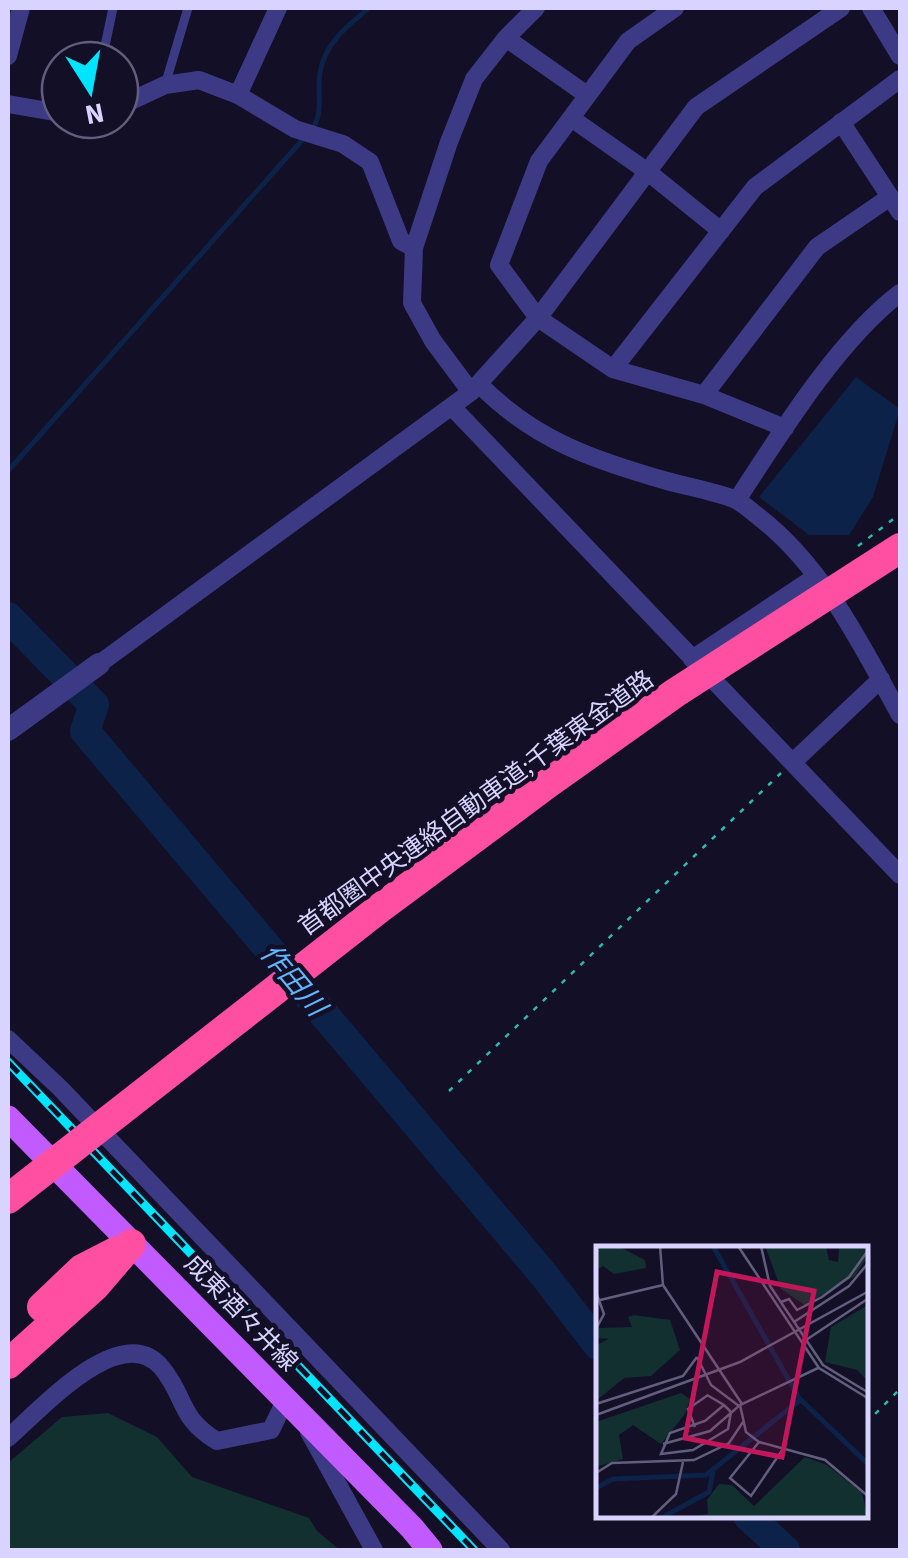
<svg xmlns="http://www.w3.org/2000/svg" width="908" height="1558" font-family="'Source Sans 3','Noto Sans JP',sans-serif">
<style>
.green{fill:#12302f}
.water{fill:#0c2248}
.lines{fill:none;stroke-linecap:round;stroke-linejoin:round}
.stream{stroke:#0c2248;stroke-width:5}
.river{stroke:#0c2248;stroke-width:30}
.path{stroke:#2fb8b0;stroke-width:2.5;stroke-dasharray:5 8;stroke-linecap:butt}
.service{stroke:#3d3a85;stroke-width:9}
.minor{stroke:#3d3a85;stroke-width:18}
.tertiary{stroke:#3d3a85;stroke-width:22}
.primary{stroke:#c25bff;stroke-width:25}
.motorway{stroke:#ff4fa3;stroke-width:30}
.rail-casing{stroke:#00e5ff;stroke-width:9}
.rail{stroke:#130f26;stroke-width:5;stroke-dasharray:15;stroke-linecap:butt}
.motorway-bridge{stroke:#ff4fa3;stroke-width:30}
.labels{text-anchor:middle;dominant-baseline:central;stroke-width:9;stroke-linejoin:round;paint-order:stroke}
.street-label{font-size:25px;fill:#d9d4ff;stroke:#130f26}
.water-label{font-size:28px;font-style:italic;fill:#62b6ff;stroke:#130f26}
.inset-river{fill:none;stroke:#0c2248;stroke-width:5}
.inset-road{fill:none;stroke:#625e7d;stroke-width:2.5}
.view{fill:#c2185b;fill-opacity:0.15;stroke:#c2185b;stroke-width:5}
.inset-edge{fill:none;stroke:#d9d4ff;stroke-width:5}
</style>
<rect width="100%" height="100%" fill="#130f26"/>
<!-- green -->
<path class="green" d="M108,1413L157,1437L192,1477L309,1518L317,1531L340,1550H8V1463L62,1417Z"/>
<!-- water -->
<path class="water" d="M856,377L900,409L873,497L849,535H809L759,497Z"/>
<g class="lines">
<!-- stream -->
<path class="stream" d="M312,129C324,113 317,92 320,73C324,44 348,25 369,8
M8,471L305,137"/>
<!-- river -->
<path class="river" d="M8,617L94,705L85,731L544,1275L598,1345
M748,1516L785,1550"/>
<!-- path -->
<path class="path" d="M858,546L900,514
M449,1091L781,773
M866,1423L900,1389"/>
<!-- service -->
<path class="service" d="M102,60L113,8
M165,85L188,8"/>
<!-- minor -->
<path class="minor" d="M675,8L628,41L539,161L499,265L538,318L613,369L704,395L785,428
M871,8L900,56
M506,38L587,95
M8,56L21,8
M238,95L278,8
M8,104L60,113
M120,106L165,85L199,80L238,95L295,129L343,144L370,162L401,241L414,248
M571,118L648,172L721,231
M841,122L900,212
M613,369L755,187L900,79
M479,384C534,440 593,460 667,481C689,487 713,491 734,499C743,503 751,511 759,517C824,568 861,644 900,715
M471,392L433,341L412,303L414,248L449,142L474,79L506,38L536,8
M704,395L817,247L890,197
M452,407L900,875
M737,500C780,434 838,340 900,293
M692,659L815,577
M99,664L471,392L538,318L696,107L841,8
M793,762L881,679
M8,1039L60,1088L501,1550
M309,1432L374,1550
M8,1438C39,1411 122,1318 162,1368C187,1399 178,1417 217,1441L271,1430L285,1401"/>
<!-- tertiary -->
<path class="tertiary" d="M8,730L99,664"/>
<!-- primary -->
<path class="primary" d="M8,1118L412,1528L430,1550"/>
<!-- motorway -->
<path class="motorway" d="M42,1307L82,1269L117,1251
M8,1364L95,1286L131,1244"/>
<!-- rail casing -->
<g class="rail-casing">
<path id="rail" d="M8,1062L474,1550"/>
</g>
<!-- rail -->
<use href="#rail" class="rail"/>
<!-- motorway-bridge -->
<path class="motorway-bridge" d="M8,1199L380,908L547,784L675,693L900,548"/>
</g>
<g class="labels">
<!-- street labels -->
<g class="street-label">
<text transform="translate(476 803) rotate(-36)">首都圏中央連絡自動車道;千葉東金道路</text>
<text transform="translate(241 1313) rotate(46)">成東酒々井線</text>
</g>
<!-- water labels -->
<g class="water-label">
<text transform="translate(293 980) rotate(50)">作田川</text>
</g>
</g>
<!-- overview -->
<g transform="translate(596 1246)">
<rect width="272" height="272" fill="#130f26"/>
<path d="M0,0H22L49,14L50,22L18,28L7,20L0,24ZM169,0H230L233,14L242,16L243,0H272V10L259,30L209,59L185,43ZM272,59V135L261,124L229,116L235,81ZM38,69L74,74L84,104L55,130L28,132L0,155V99L13,93L0,92L2,82L36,81L32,71ZM85,147L94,153L89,168L65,198L37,179L23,189L27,213L0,221V176ZM209,211L231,219L266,247L272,272H86L112,268L111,254L123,238L136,239L158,260Z" fill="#12302f"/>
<path class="inset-river" d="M117,0L203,152L273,219M0,242L17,233L110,229L204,154M65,272L113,246L117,225"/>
<path class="inset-road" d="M64,0L67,39L146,158M142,0L223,122L273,153M165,0L174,40L227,119L273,147M0,46L8,68L0,83M0,55L67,39M185,56L193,53L201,64L226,51L253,31L273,3M198,76L253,40L273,16M210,94L273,52M101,111L115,139L143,160M111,149L128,159L135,166L132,183L97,204L65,208L74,187L109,175L128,159M0,158L87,130L101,111M144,159L150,186L163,196L229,214L273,251M0,169L144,116L273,45M99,181L92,163L112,149M163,196L134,232L155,250L189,200M67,198L114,185L144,159L222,122M0,227L16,217L98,214L133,197L147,176M55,272L80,248L87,216"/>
<path class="view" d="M121,26L218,45L186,211L89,192Z"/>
<rect width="272" height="272" class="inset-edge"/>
</g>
<!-- border -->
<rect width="908" height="1558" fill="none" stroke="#d9d4ff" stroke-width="20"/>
<!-- north arrow -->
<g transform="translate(90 90) rotate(169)"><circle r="48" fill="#130f26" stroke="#625e7d" stroke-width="2.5"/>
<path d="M0-8L18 38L0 25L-18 38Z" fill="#00e5ff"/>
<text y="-15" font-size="28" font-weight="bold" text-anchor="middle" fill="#d9d4ff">N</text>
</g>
</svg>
